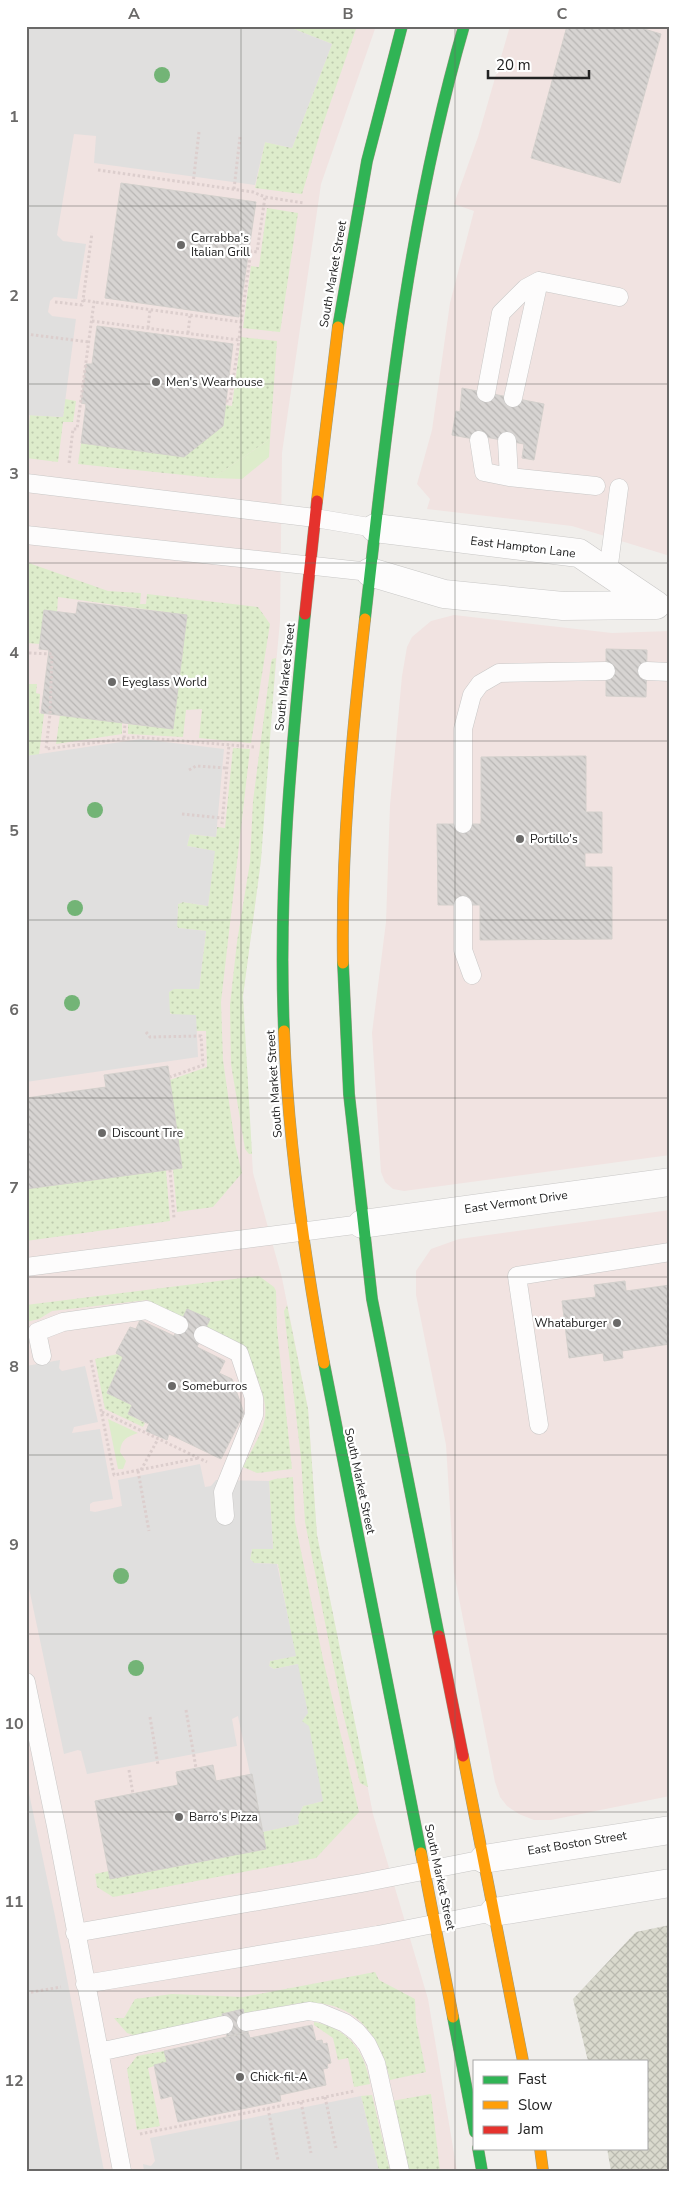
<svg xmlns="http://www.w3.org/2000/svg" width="696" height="2197" font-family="'Nunito Sans',sans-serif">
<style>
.commercial{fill:#f1e3e1}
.construction{fill:url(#construction-cross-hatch)}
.grass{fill:url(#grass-dots)}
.garden{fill:#ddeccb}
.parking{fill:#e0dfde}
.building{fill:url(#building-back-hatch);stroke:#d3d0cc}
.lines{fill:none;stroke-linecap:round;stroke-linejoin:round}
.lane-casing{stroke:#c9c8c7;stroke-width:19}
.street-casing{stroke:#c9c8c7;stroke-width:29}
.fast-casing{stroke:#999a82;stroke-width:12}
.slow-casing{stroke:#999a82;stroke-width:12}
.jam-casing{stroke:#999a82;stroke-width:12}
.path{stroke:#dccecd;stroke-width:3;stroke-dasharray:2.5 2.5;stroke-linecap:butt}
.lane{stroke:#fdfcfc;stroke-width:18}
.street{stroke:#fdfcfc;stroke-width:28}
.fast{stroke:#30b455;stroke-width:11}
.slow{stroke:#ff9f0a;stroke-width:11}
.jam{stroke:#e5322d;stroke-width:11}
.tree{fill:#73b476}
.grid{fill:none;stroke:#6a6968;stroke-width:1;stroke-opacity:0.55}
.poi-dot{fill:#6a6968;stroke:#fff;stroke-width:2}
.labels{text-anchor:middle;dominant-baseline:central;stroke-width:4.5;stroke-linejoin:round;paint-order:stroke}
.poi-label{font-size:12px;fill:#222;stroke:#fff;text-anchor:start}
.street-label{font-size:12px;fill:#222;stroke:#fff}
.neatline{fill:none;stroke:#6a6968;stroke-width:2}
.grid-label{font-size:16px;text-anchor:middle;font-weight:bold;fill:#6a6968}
</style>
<defs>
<pattern id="construction-cross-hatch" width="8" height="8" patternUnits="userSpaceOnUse" patternTransform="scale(1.25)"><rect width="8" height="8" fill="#d9d9cd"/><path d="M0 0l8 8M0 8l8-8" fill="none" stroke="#babab0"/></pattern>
<pattern id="grass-dots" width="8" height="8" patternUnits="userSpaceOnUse" patternTransform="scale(1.25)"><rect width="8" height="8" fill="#ddeccb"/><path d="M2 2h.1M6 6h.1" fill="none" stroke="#bdcaae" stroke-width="1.8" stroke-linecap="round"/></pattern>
<pattern id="building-back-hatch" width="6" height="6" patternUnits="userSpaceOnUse" patternTransform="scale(1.25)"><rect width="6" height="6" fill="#d7d4d2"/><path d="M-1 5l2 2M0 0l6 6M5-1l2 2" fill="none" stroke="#b8b6b4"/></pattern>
</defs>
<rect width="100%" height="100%" fill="#f0eeeb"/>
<!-- commercial -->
<path class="commercial" d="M26,26H376L321,184L282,453L280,621L263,807L261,860L243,996L244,1029L253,1173L282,1278L308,1409L317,1535L373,1814L428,1999L457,2171H26Z
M510,26H670V556L572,526L427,509L430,499L417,484L432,430L450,303L474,211L454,204L478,137Z
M454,615L612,633L670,631V1155L404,1191L393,1189L385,1182L381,1172L372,1033L386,922L390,805L402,676L407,647L412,637L431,621Z
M670,1210V1796L551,1820H534L519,1814L507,1806L500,1797L495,1782L454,1573L446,1445L416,1295V1271L431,1249L459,1239Z"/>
<!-- construction -->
<path class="construction" d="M670,1925V2171H611L607,2148H647V2061H588L573,1999L636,1932Z"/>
<!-- grass -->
<path class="grass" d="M286,26H357L322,127L302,194L255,188L265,142L292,148L332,44Z
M267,208L298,213L280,332L243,328L251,266L259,267Z
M241,337L277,341L270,439L213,478L78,464L81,443L184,456L225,405L232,406Z
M65,399L76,401L73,422H63L58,462L26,458L30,415L63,417Z
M26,562L108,591L141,593L140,604H146L147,594L258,607L270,624L251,743L199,738L202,709L186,710L183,737L128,734V724L173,729L187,615L58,597L57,612L40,644L26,643Z
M276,658L261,860L243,996L252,1154H249L245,1149L231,1064L230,1005L237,942L250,862L253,801L271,663L272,659Z
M27,684H37L36,693L40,694L39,713L44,714L39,755L26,756Z
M60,715L122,723V734L56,744Z
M233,748L250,749L221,1002L223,1060L235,1144L242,1173L213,1207L177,1212L173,1169L182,1168L170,1080L207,1067L206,1031H196V1015H174L168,1012L169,992L171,989H199L206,931L178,928L177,926L178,904L183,902L208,906L214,851L187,846L190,834L216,837L217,827L225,828Z
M166,1170L170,1221L26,1241V1189Z
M259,1276L274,1287L276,1291L277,1329L292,1469L257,1473L243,1467C250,1452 263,1433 265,1417C268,1394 251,1367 243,1346L147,1300L52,1311L39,1319L26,1322V1305Z
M287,1305L308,1409L317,1535L368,1787L360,1783L343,1713L305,1522L301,1458L284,1311Z
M118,1354L123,1357L107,1392L132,1405L128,1414L145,1423L143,1427L105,1409L95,1359Z
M293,1477L295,1522L323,1659L359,1812L316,1858L113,1897L97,1887L95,1874L109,1871L111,1879L266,1849L262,1832L298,1824V1816L303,1806L323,1801L301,1721L298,1664L274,1669L269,1666L270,1661L295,1656L278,1564L254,1563L250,1559L252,1549H273L269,1481L275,1479Z
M375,1972L379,1980L415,1999L416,2022L426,2072L390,2080C379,2029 349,1996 294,2004L136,2036L127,2033L114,2018H124L135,1999L172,1994L243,1997Z
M314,2022C348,2028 365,2051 370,2084L354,2087L348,2058L338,2060L333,2038L314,2025Z
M164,2051L167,2062L148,2068L160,2126L137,2130L127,2069L137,2056Z
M431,2094L440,2171H407L392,2101Z
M372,2095L390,2171H379L361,2096Z"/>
<!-- garden -->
<path class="garden" d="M270,439L269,457L242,479L213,478Z
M108,1419L138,1433C126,1437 121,1440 120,1452L126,1461L123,1469H118Z"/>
<!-- parking -->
<path class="parking" d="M26,26H286L332,44L292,148L265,142L255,185L94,163L96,136L74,134L57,235L63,241L86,244L77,299L54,297L50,301L48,312L52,316L76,319L63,417L26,415Z
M141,739L224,749L216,837L190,834L187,846L215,851L208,906L183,902L178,904L177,926L178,928L206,931L199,989H174L169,992L170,1014L196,1015L198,1057L26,1082V756Z
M60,1360L59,1368L62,1371L85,1366L98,1422L74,1427L72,1433L100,1429L113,1499L93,1502L90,1504V1511L95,1512L122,1506L118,1480L200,1464L205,1487L211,1486L216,1480L269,1481L273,1549H252L250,1559L254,1563L277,1564L296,1656L270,1661L269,1666L274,1669L298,1664L308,1713L302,1721L309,1726L323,1801L303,1806L298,1816L299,1824L262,1832L238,1716L232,1719L237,1746L87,1774L81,1751L78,1750L64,1754L26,1574V1366Z
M26,1779L55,1916L104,2171H26Z
M361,2096L379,2171H144L143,2164L151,2166L155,2161L150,2138Z"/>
<!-- building -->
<path class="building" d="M567,26H634L661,34L620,183L531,158Z
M121,183L256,202L239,317L105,298Z
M97,326L233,344L223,426L184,457L81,443L86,404L81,403L86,364H92Z
M462,388L544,404L534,460L522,458L524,444L485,437L479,440L452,435L456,411L460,412Z
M78,602L187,615L173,729L41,713L49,650L39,649L44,610L76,614Z
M606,649L647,650L646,697L606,696Z
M586,756V812H602V853H585V867H612V939L480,940V905H438L437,824H481V757Z
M168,1066L182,1168L26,1189V1098L106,1087L104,1075Z
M669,1277H670V1344L622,1351L623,1358L604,1361L603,1353L569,1358L562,1301L596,1297L594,1285L625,1281L626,1291L670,1285Z
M187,1309L210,1319L197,1347L225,1361L219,1373L232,1379L244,1413L221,1459L169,1434L167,1440L146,1431L149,1424L128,1414L132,1405L107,1393L123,1357L116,1353L130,1327L136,1329L140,1320L174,1336Z
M213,1765L216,1781L252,1774L266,1849L110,1879L95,1801L178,1785L176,1772Z
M243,2009L248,2032L227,2037L222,2014Z
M312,2025L316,2041L322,2040L323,2044L327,2043L331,2063L327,2064L328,2068L323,2069L326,2085L280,2095L281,2101L178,2122L172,2096L161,2099L154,2065L167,2062L164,2051L248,2032L250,2038Z"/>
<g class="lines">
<!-- lane casing -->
<g class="lane-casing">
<path id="lane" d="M486,393L501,313L526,288L539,281L619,297
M513,398L539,281
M479,440L484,472L509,477L596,486
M507,441L509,477
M26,483L315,518L375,528
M26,535L370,572
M608,572L619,488
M647,671L670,672
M463,824V729L472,695L480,684L499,673L606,671
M463,905V950L472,975
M26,1267L362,1224
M203,1335L239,1353L254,1398V1415L223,1492L225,1516
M42,1356L37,1332L63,1322L147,1310L179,1325
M539,1425L517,1276L670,1252
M26,1682L56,1826L122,2171
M75,1933L362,1883L484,1859
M85,1984L378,1935L494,1912
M246,2022L309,2011L321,2013L345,2023L357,2032L367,2044L376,2063L400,2171
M99,2052L224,2025"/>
</g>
<!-- street casing -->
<g class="street-casing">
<path id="street" d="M370,572L444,594L563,606L656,605L579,553L375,528
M362,1224L670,1182
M484,1859L670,1830
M494,1912L670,1883"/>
</g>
<!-- fast casing -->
<g class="fast-casing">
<path id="fast" d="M338,327L367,161L402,26
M365,619C388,416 407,223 464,26
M343,963L349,1094L372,1299L439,1636
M284,1031C278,891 291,753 305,614
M324,1363L421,1853
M453,2017L475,2132
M478,2148L482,2171"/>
</g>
<!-- slow casing -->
<g class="slow-casing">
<path id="slow" d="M317,501L338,327
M343,963C341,848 352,733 365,619
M284,1031C288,1142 304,1253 324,1363
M463,1756L523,2061
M421,1853L453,2017
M540,2148L543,2171"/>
</g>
<!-- jam casing -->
<g class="jam-casing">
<path id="jam" d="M305,614L317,501
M439,1636L463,1756"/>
</g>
<!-- path -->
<path class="path" d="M98,170L253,192L265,197L304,203
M193,184L199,132
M234,189L240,137
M55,302L82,305L83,300
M92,321L239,340L241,322L94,302
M241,322L251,251L257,252L265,197
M148,328L150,310
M188,333L190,316
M26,334L89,342
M226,401H230L239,340
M69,463L73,429H77L94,302L83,300L92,233
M29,653L52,654L50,714L46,749L136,737L255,747
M124,738L125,724
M189,770L196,766L227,768
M182,814L222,818
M222,824L229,744
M146,1032L150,1037L201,1036L203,1065L170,1077
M170,1170L174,1218
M91,1360L114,1475L199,1458
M102,1412L207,1462
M141,1470L158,1439
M138,1471L149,1531
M186,1710L196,1768
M150,1717L158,1765
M129,1770L133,1794
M26,1993L61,1987
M325,2097L336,2148
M301,2102L311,2153
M268,2108L278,2160
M140,2134L355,2091"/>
<!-- lane -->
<use href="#lane" class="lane"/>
<!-- street -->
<use href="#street" class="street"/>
<!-- fast -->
<use href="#fast" class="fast"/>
<!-- slow -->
<use href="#slow" class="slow"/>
<!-- jam -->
<use href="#jam" class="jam"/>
</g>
<!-- trees -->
<g class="tree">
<circle cx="162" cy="75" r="8"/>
<circle cx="95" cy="810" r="8"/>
<circle cx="75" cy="908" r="8"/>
<circle cx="72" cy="1003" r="8"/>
<circle cx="121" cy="1576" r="8"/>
<circle cx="136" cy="1668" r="8"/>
</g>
<!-- grid -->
<path class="grid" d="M241,26V2171M455,26V2171M26,206H670M26,384H670M26,563H670M26,741H670M26,920H670M26,1098H670M26,1277H670M26,1455H670M26,1634H670M26,1812H670M26,1991H670"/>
<!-- markers -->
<g class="poi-dot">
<circle cx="181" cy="245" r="5"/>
<circle cx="156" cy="382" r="5"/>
<circle cx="112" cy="682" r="5"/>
<circle cx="520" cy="839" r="5"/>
<circle cx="102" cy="1133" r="5"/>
<circle cx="617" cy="1323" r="5"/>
<circle cx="172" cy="1386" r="5"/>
<circle cx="179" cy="1817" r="5"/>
<circle cx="240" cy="2077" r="5"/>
</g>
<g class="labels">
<!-- poi labels -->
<g class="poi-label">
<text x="191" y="238">Carrabba's<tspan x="191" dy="14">Italian Grill</tspan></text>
<text x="166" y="382">Men's Wearhouse</text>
<text x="122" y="682">Eyeglass World</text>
<text x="530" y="839">Portillo's</text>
<text x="112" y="1133">Discount Tire</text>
<text x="607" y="1323" text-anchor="end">Whataburger</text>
<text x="182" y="1386">Someburros</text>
<text x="189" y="1817">Barro's Pizza</text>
<text x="250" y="2077">Chick-fil-A</text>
</g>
<!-- street labels -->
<g class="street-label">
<text transform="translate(333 274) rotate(-80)">South Market Street</text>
<text transform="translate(523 547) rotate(7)">East Hampton Lane</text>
<text transform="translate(285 677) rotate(-84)">South Market Street</text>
<text transform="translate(274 1084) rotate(-94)">South Market Street</text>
<text transform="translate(516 1202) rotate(-8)">East Vermont Drive</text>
<text transform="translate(360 1481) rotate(78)">South Market Street</text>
<text transform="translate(577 1843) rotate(-9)">East Boston Street</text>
<text transform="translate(440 1877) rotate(78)">South Market Street</text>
</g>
</g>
<!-- border -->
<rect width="696" height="2197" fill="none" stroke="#ffffff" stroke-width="55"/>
<!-- legend -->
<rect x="473" y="2060" width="175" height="90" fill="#ffffff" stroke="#a7a7a7"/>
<rect x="483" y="2076" width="25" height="8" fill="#30b455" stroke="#a7a7a7"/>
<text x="518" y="2084" font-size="15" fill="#222222">Fast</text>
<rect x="483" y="2101" width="25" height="8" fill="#ff9f0a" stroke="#a7a7a7"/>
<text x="518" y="2110" font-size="15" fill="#222222">Slow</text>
<rect x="483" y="2126" width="25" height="8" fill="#e5322d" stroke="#a7a7a7"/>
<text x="518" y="2134" font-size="15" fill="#222222">Jam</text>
<!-- scale -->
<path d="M488 70v8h101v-8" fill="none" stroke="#222222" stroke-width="2.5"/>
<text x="496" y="70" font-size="15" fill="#222222" stroke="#ffffff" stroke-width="4" paint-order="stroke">20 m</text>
<rect x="28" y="28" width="640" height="2142" class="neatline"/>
<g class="grid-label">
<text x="134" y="19">A</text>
<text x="348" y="19">B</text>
<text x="562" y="19">C</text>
<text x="14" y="122">1</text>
<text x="14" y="301">2</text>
<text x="14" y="479">3</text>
<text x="14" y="658">4</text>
<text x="14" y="836">5</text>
<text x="14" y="1015">6</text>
<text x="14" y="1193">7</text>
<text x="14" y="1372">8</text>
<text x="14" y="1550">9</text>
<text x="14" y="1729">10</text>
<text x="14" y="1907">11</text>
<text x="14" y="2086">12</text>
</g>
</svg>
